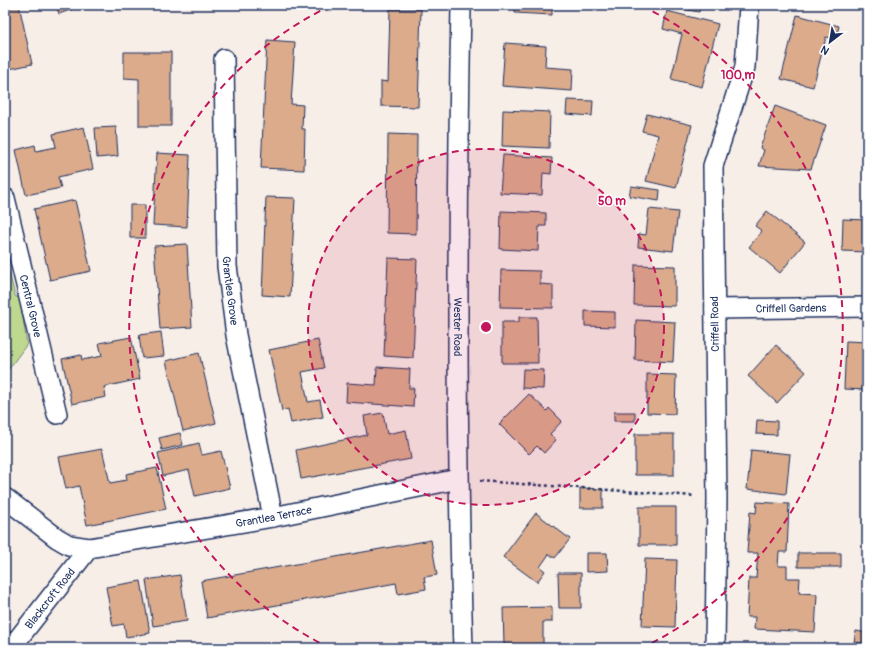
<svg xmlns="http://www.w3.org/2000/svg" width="872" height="653" font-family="Pangolin,sans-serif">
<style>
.green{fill:#bfd88f;stroke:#6d8476}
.building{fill:#dbab8c;stroke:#1b2f5e}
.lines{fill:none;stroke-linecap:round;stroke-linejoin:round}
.minor-casing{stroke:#1b2f5e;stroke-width:22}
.path{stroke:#1b2f5e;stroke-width:2.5;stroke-dasharray:3 3;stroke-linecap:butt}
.minor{stroke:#fff;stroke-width:19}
.ring{fill:none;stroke:#c2185b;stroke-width:2;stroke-dasharray:7 5}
.labels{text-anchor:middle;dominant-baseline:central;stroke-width:3;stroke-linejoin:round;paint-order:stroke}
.street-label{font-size:11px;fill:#1b2f5e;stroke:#fff}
.centre{fill:#c2185b;stroke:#fff;stroke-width:2}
.ring-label{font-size:12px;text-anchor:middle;font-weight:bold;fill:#c2185b;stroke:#fff;stroke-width:3;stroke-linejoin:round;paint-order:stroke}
</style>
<rect width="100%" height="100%" fill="#f8eee8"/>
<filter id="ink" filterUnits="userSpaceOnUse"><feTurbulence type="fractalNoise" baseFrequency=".025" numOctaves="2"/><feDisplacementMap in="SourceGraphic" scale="8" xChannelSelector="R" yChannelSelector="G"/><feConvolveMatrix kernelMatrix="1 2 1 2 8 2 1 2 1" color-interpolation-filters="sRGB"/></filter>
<g filter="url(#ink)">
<!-- green -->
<path class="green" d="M5,256L15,296L20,299L27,344L5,374Z"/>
<!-- building -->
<path class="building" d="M5,5H19L32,64L5,70Z
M56,5H71L73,9L59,14Z
M515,5H552V15L515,13Z
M670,5H701L699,12L670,7Z
M390,9H421L418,107L381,106V81L388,82Z
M667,11L718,24L702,87L671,79L682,34L663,29Z
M797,15L839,26L836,39L826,37L813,87L781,79Z
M267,40L295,42L291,104L303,105L302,129H305L304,170L261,168Z
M505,43L546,46L545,67L573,69L572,91L502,86Z
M124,52H171V126H139V79L124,78Z
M567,100L593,101L592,116L566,114Z
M775,106L826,125L811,169L759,166L764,150L760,148Z
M503,110L550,112L549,148L502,146Z
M647,114L692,125L676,188L646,181L658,135L642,131Z
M84,127L93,169L58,177L61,188L26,195L16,150L35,145L36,151L56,147L53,134Z
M116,127L118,156L97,158L95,128Z
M388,134L417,135L416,234L387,233Z
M157,153L190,155L187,227L153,225Z
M503,155L552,158L551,174L543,173L542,195L500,193Z
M631,186L660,190L659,201L629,196Z
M266,197L295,198L290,297L262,295Z
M75,200L91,271L50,280L34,209Z
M130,205H145V238H130Z
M649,209L678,212L673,251L638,247L639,234L646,235Z
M501,211L546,213V226H539L538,251L500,249Z
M767,211L805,242L780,273L749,247L762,231L755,226Z
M843,219L867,220V252L842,251Z
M187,244L192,327L160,329L154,246Z
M388,258L417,259L413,358L384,356Z
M635,265L675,266V306L634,305Z
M501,270L540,271V284L553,285V308L500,307Z
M585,311L615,312V327L585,326Z
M519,317H537L538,363H502V322H519Z
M636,320L675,322L673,362L635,360Z
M161,332L164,356L142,358L139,335Z
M131,337L140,379L104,387L106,397L72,404L62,359L81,355L82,360L102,356L99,343Z
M318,340L324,368L302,372L308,402L320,400L323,417L291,423L288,409L282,411L269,350Z
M846,341L867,342V390L844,389Z
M776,345L806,372L777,403L748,376Z
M199,353L216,423L183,431L166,361Z
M377,367L410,369L409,388H414L413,407L346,402L347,383L376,385Z
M523,369L544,370L543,389L522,388Z
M647,374L676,375L675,414L647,413Z
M529,394L547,411L549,408L562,421L550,434L556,440L544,453L537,446L529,454L499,424Z
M614,412H635V421H614Z
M383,413L387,434L406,430L411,459L301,479L296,450L367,435L364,416Z
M757,420L777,421V435L756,434Z
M180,433L183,445L162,450L159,438Z
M635,434H674V475H635Z
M199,443L202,455L221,451L230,488L195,496L189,470L163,476L158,453Z
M102,449L110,483L127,480L126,474L157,468L166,509L87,525L79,486L66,489L59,457Z
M751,450L790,454L786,494L747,489Z
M580,488L603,489V508H580Z
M757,502L789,504L787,552H779L778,566H787V578H800L799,593L817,594L815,632L754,629L755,617H747L749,578H756L758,553H747L750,512L756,513Z
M639,507H676V545H639Z
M536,513L570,539L555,558L549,554L540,567L545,571L537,582L503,557Z
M431,540L437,575L424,577L426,589L398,594L396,583L207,618L201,581Z
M586,553H607L608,571L586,572Z
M798,553H841V567H798Z
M645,559L677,560L675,627L642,626Z
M558,573H581V608H559Z
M180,575L187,621L153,626L146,580Z
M141,581L150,633L126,637L124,624L113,626L106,587Z
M552,607V622H543V645H504L503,608Z
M856,631L867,633V644L854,642Z
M645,645L677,646V648H645Z"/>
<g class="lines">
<!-- minor casing -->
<g class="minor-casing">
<g id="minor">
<path id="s1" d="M461,5C457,220 456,434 463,648"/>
<path id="s2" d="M224,59L227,266L236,335L273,517"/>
<path id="s3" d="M5,198L57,414"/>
<path id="s4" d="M715,309L867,307"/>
<path id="s5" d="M5,498L57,538L69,545L89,548L273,517L458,479"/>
<path id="s6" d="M11,648L89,548"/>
<path d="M715,648L717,498L713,166L745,67L749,5"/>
</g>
</g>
<!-- path -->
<path class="path" d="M480,481L695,496"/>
<!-- minor -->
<use href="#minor" class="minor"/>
</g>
</g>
<!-- distance rings -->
<circle cx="486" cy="327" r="178" fill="#c2185b" fill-opacity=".12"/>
<g class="ring">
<circle cx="486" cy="327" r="178"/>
<path d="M330 648A357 357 0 0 1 330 6M642 6A357 357 0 0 1 642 648"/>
</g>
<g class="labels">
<!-- street labels -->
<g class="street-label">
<text stroke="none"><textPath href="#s2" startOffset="232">Grantlea Grove</textPath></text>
<text stroke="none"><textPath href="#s3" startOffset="111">Central Grove</textPath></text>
<text stroke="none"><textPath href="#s4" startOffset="76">Criffell Gardens</textPath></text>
<text transform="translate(715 324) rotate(-91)">Criffell Road</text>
<text stroke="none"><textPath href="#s1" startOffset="322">Wester Road</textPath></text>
<text stroke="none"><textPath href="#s5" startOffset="287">Grantlea Terrace</textPath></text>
<text stroke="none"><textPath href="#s6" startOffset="63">Blackcroft Road</textPath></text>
</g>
</g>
<circle cx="486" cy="327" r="6" class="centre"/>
<g class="ring-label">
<text x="738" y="79">100 m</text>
<text x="612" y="205">50 m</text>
</g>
<!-- margin -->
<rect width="872" height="653" fill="none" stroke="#fff" stroke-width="20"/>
<rect x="10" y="10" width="852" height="633" fill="none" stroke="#1b2f5e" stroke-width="1.5" filter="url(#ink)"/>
<!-- north arrow -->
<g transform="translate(830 42) rotate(211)" stroke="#ffffff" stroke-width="3" paint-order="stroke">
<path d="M0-3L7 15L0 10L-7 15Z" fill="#1b2f5e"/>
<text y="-6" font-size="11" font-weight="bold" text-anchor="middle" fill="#1b2f5e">N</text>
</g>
</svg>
